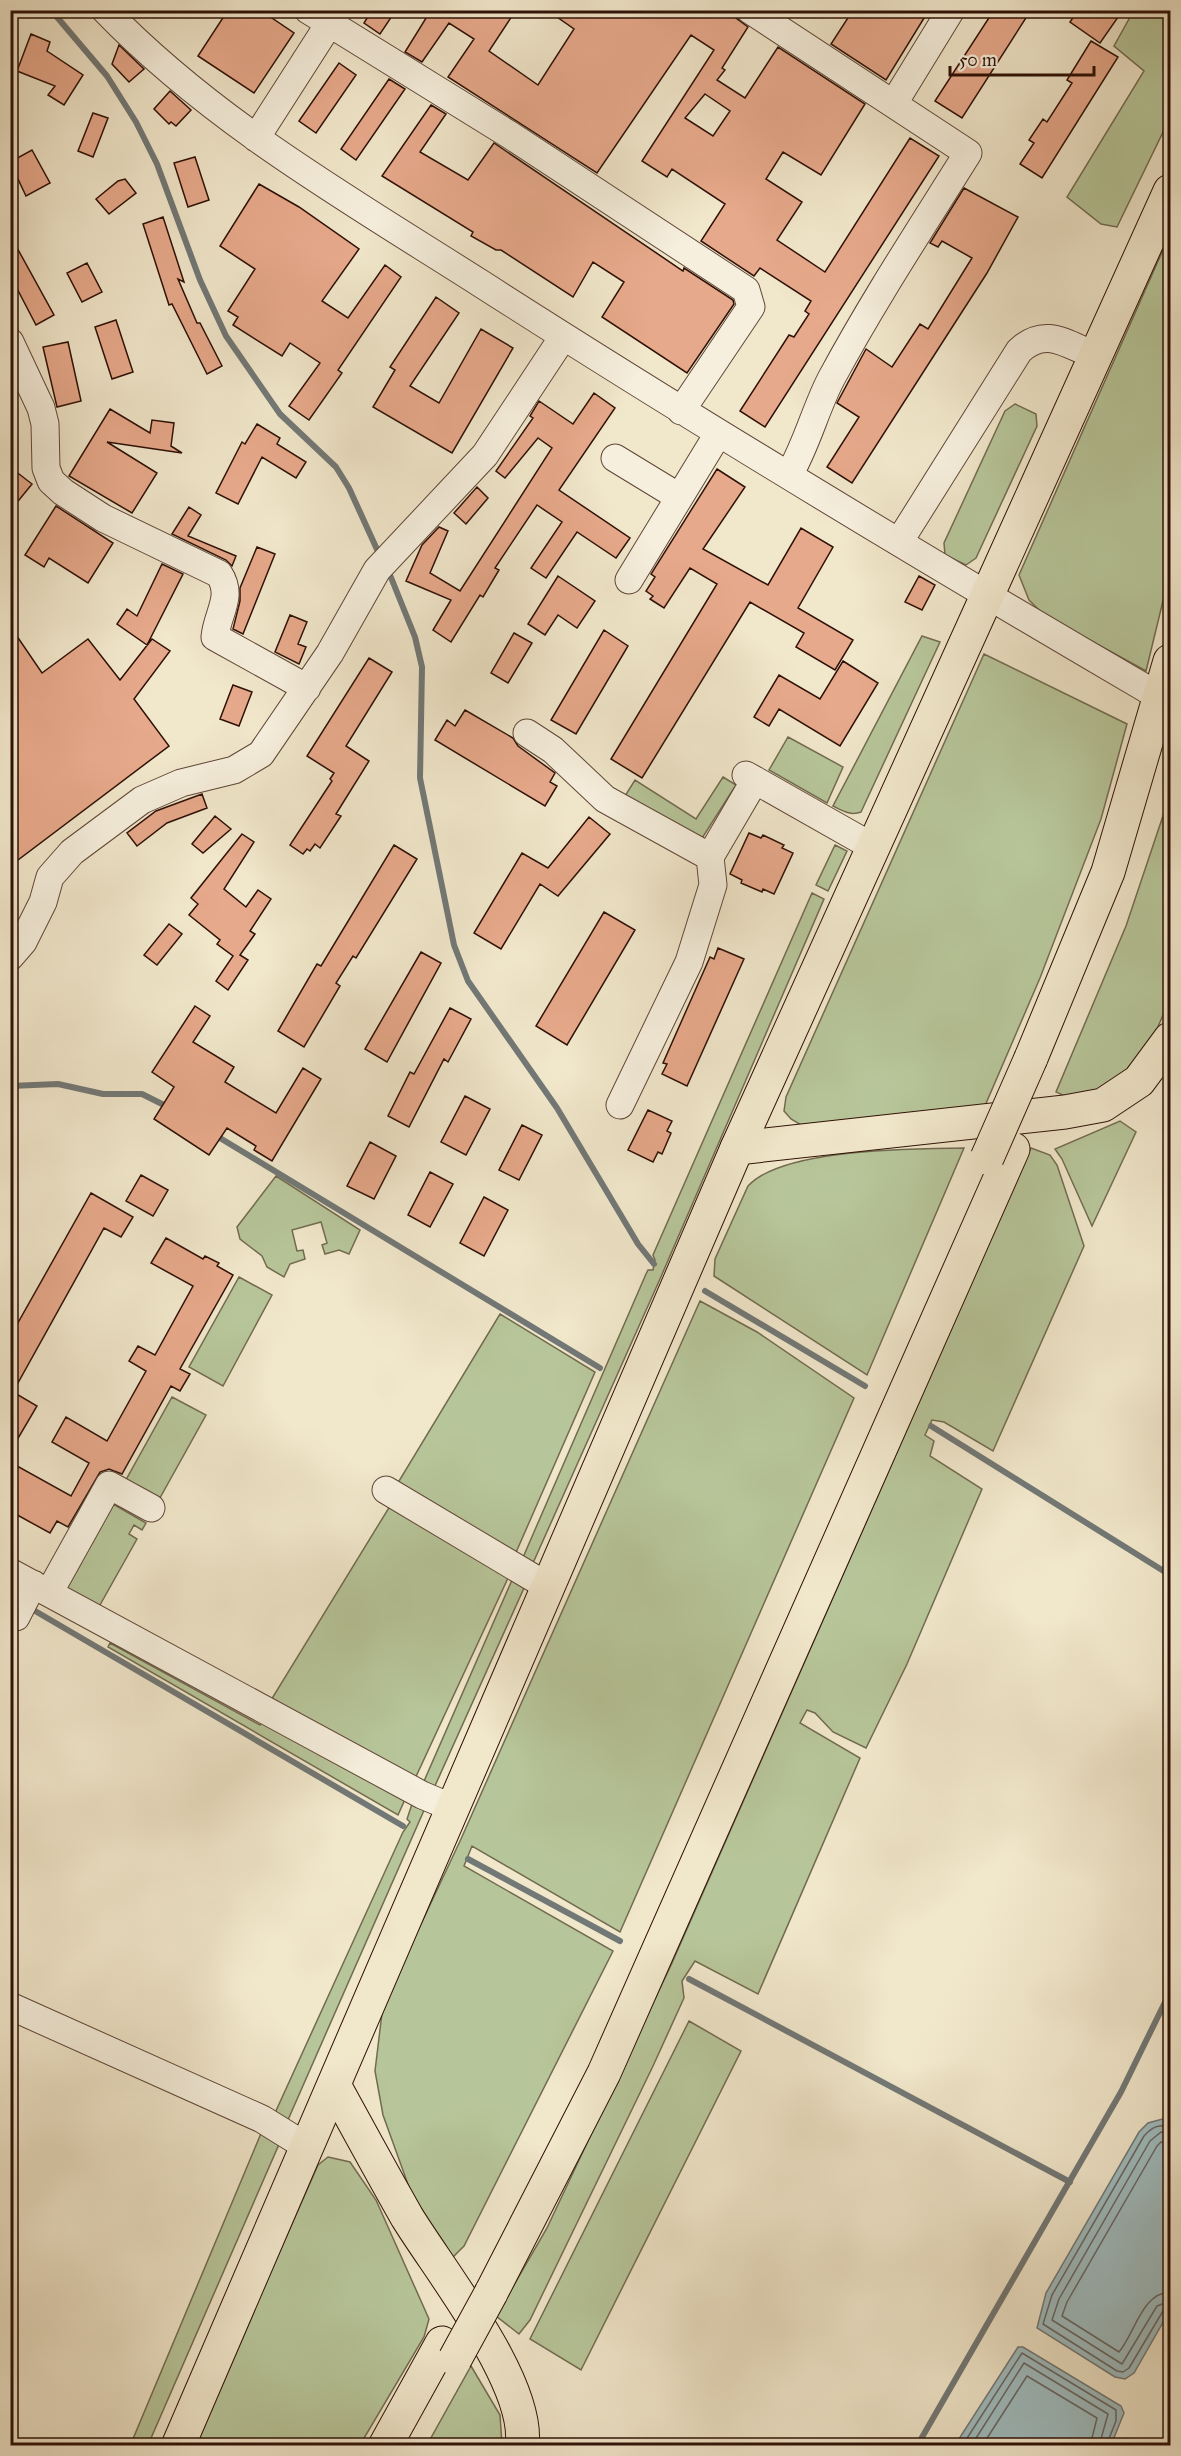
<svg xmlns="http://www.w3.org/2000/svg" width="1181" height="2456" font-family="'IM FELL Great Primer',serif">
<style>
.green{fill:#b7c69a;stroke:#726b50;stroke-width:1.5}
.water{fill:#9fbdc1;stroke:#727876;stroke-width:1.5}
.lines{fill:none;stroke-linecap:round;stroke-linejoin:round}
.shore{stroke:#666664;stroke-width:1.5}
.stream{stroke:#727876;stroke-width:6}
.building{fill:#e7a98b;stroke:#2e1006;stroke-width:1.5;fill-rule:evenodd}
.minor-casing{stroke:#5f4637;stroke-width:29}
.major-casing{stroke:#2e1006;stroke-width:35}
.highway-casing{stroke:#2e1006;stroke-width:35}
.minor{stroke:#f6efdd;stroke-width:27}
.major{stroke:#f1e7cb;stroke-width:33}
.highway{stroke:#f1e7cb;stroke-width:33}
.highway-bridge-casing{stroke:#2e1006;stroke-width:35;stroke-linecap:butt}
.highway-bridge{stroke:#f1e7cb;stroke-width:33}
</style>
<rect width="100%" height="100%" fill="#f1e7cb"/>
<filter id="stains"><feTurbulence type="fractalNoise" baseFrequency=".00333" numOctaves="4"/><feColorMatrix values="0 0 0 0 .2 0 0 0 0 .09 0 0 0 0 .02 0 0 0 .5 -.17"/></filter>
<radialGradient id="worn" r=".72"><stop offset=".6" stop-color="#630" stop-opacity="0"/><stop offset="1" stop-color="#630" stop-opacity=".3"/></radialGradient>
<!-- green -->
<path class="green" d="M1134,10L1170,11V108L1165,128L1117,227L1101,224L1067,197L1144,71L1114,46Z
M1170,234V572L1146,671L1044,615L1029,600L1019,575Z
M1015,404L1036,414L1037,426L976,558L966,565L945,555L944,543L1005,411Z
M922,636L940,642L861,812C851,816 843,811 833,806Z
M984,654L1127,724L1101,819L1040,978L984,1108L806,1128L791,1119L784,1111L786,1097Z
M788,737L843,767L827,803L769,770Z
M723,777L736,785L699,843L625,796L635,780L696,819Z
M1170,795V999L1147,1052L1124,1076L1095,1093L1073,1100L1056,1092L1126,926Z
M835,845L847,851L828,891L816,885Z
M812,893L824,899L660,1279L533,1563L521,1562L646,1274L648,1270H653L655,1260L653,1255Z
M1120,1121L1136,1132L1092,1226L1062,1159L1055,1149Z
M964,1148L867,1375L714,1276L715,1259L748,1186C783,1148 913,1149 964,1148Z
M1031,1148L1050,1155L1057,1165L1084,1246L993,1451L944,1422L932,1420L925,1435L934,1441L930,1456L982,1489L907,1664L866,1748L833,1732L815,1713L807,1710L800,1723L860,1758L758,1994L695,1961L682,1981L684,1998L653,2066L530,2320L519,2334L496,2316L547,2228L672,1963Z
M276,1176L360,1230L349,1254L339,1250L325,1254L322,1245L327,1243L321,1222L292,1230L297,1251L303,1250L305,1259L290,1264L284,1277L267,1267L262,1256L240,1239L237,1227Z
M239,1277L272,1295L223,1386L189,1367Z
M700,1301L757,1332L854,1398L620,1932L472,1846L464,1866L613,1951L464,2246L451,2259L414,2201L383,2115L375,2071L383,2005L461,1839Z
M500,1314L595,1372L514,1557L396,1486Z
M172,1397L206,1415L156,1505L122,1487Z
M113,1504L146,1523L142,1530L134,1525L129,1534L137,1539L96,1612L62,1592Z
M390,1506L508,1578L413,1783L268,1705Z
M512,1580L524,1588L434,1788H421Z
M110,1643L260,1725L264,1720L406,1797L398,1815L108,1647Z
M413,1801L425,1808L287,2122L275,2113L403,1832L410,1822L407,1819Z
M689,2021L741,2051L581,2370L530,2339Z
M262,2131L280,2142L148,2445L130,2446Z
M328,2157L350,2162L376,2200L429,2319L424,2337L360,2445L194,2446L318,2165Z
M471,2366L500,2415L502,2445H427Z"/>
<!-- water -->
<path class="water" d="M1166,2118L1170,2122V2310L1134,2373L1125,2379L1115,2377L1037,2328L1046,2293L1139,2132L1148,2123Z
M1018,2347H1023L1121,2406L1124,2413L1111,2445H955Z"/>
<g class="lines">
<!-- shore -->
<path class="shore" d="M1170,2126C1158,2125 1153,2126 1144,2136L1052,2295L1043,2324L1117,2371L1123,2372L1129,2368L1163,2311L1170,2308
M1170,2134L1161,2132L1150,2141L1059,2299L1052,2320L1122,2364L1157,2306L1170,2301
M1170,2143L1161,2142L1157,2146L1067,2302L1062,2316L1119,2352C1135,2333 1142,2293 1170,2292
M962,2446L1022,2353L1116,2410V2421L1106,2446
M971,2446L1024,2363L1108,2414L1099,2446
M982,2446L1027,2376L1097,2418L1090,2446"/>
<!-- stream -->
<path class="stream" d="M51,10L107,76L136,122L157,164L200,280L226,336L280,414L336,467L349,488L380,556
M388,570L415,637L422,667L420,778L454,945L468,981L557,1108L638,1244L654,1264
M10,1086L58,1084L103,1094H142L170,1108
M215,1135L600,1368
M705,1291L865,1386
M931,1426L1170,1575
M30,1608L403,1826
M468,1859L620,1941
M689,1979L1070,2182
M917,2446L1121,2092L1170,1992"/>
</g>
<!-- building -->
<path class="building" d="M228,10H260L294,33L254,93L198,56Z
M372,10H396L380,34L364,23Z
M431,10H516L489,51L538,85L574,29L547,10L735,11L736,18L748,27L722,68L725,70L717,80L745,98L778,47L865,104L821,175L783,152L766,179L802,202L777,240L825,272L910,138L939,156L765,427L740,411L789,335L794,337L809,314L805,311L811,301L760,268L754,276L701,241L725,204L672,169L667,177L642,161L714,50L691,35L597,173L448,77L474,39L449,23L422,62L405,52ZM705,94L730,111L713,136L685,118Z
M853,10H929L886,80L831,44Z
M994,10H1031L962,118L935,101Z
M1078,10H1123L1100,43L1070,22Z
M31,34L50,42L47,51L83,75L64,105L48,95L55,86L17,71Z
M1091,41L1118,57L1042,178L1020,164L1034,143L1029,140L1043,119L1047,122L1072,83L1067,80Z
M119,45L144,69L129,82L112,64Z
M339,63L356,75L316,133L299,121Z
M389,79L405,89L356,160L341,149Z
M170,91L191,110L176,126L171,122L169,124L154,109Z
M431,105L446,114L420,152L468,180L494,143L683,271L684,268L733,300L734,304L687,373L602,317L624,282L593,262L573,297L501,250H496L471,236L473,232L382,176Z
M93,113L108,118L93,157L78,151Z
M32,150L50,183L26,196L10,162Z
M195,157L209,200L188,207L174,163Z
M125,179L136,193L109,214L96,199L118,181Z
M259,184L299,207L359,249L322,301L348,318L385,265L401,277L338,370L342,373L309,420L289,406L320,363L290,343L282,356L233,325L238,317L228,311L255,269L220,246Z
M964,188L1018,217L987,273L852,483L827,467L859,417L837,403L866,349L892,367L920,324L928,329L972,258L942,241L938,247L930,243Z
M163,217L184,282L178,279L197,323H200L222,366L207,374L172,304L169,305L143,224Z
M10,235L54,315L36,325L10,275Z
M87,263L102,292L82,302L67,273Z
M436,297L459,313L410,386L439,403L481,329L513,348L452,453L373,407L395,370L390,367Z
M116,320L133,372L112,379L95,327Z
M68,342L81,401L57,407L43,347Z
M594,393L615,408L559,490L630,538L616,558L577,532L546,578L531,568L562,522L537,505L495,568L499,570L483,597L480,595L451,642L433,630L451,600L406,581L422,545L439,527L448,531L430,573L460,591L552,448L538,438L505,478L496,471L533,418L530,416L539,401L573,424Z
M110,409L150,433L152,420L174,423L171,446L182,453L107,442L157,473L132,513L69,476Z
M257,424L280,438L277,444L306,462L296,478L262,457L238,504L216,493L242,442L245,444Z
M10,467L32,484L10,511Z
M717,469L745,487L703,549L768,585L801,528L833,547L798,608L853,640L835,670L796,647L804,633L750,602L642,778L611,759L717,584L690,568L664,608L650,599L653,596L646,591L655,577L651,574Z
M477,487L488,498L466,524L454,513Z
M56,506L113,543L88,583L49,558L44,567L25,555Z
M189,507L201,515L188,536L236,556L232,566L226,560L172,534Z
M257,547L275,554L243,634L233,629L240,601V588Z
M162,564L183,574L147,645L117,624L127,609L137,616Z
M558,576L595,601L577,628L558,615L545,635L528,624Z
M919,576L935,585L922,610L905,602Z
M290,615L307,622L298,644L306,647L299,664L275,652Z
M10,626L42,673L88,639L120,680L152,639L170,651L134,699L169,746L10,866Z
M604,630L628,646L576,734L551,720Z
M514,633L532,643L508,683L491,673Z
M369,658L392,672L346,746L369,761L336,814L341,816L320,848L315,844L310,851L307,849L303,854L290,845L332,781L330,779L334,773L307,756Z
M843,661L878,683L840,746L779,709L769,726L754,717L779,675L820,699Z
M233,685L252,692L239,726L220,719Z
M465,710L513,738L518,746L555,773L550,782L557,786L545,806L435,740L447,720L455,726Z
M202,794L207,808L167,823L137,846L127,833L156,811Z
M215,816L231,829L203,853L192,844Z
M589,817L610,834L558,896L540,884L501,949L474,933L522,853L548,868Z
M749,833L761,838L763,835L784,845L782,848L793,853L774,894L763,889L762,892L741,883L742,880L730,874Z
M242,834L254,842L224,889L246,907L258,890L271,899L250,931L255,934L240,955L248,960L228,990L216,981L233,956L217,944L220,940L189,915L198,904L191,898Z
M394,845L417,859L356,958L353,956L336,983L340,986L304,1047L278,1031L317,964L321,966Z
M604,912L635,930L567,1045L536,1026Z
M169,924L182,934L157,965L144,955Z
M718,948L744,959L687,1086L662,1074L667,1064L663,1063L710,957L714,959Z
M421,952L441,963L387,1062L365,1049Z
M195,1006L210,1016L193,1042L234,1067L225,1082L276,1113L303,1068L321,1079L272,1161L254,1150L256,1146L227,1128L209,1155L154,1119L174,1087L152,1072Z
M450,1008L471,1019L448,1062L444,1059L409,1127L388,1116L410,1072L414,1074Z
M465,1096L490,1109L466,1155L441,1142Z
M648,1110L672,1121L667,1131L671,1133L662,1154L658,1152L653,1162L628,1150Z
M522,1125L542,1135L519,1180L499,1170Z
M370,1142L396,1156L374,1199L347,1186Z
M430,1172L453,1184L430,1227L408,1215Z
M141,1175L168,1190L153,1216L126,1201Z
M91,1193L133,1217L121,1237L104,1228L13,1392L37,1406L10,1452V1337Z
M484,1197L508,1210L484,1256L460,1243Z
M166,1238L203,1259L205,1256L219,1263L217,1266L233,1275L180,1369L190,1374L180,1391L171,1386L122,1474L109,1469L100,1472L68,1527L57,1521L50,1533L10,1511V1462L71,1496L89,1463L52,1442L66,1417L107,1441L146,1371L129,1361L138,1346L155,1355L193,1286L151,1263Z"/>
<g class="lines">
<!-- minor casing -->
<g class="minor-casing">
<path id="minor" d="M105,10C213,122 350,200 480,283C700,424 924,559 1150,691
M308,10L510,135L746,290L751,307L681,411
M750,10L968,153C921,228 873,301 831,379C815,410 807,444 789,475
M894,103L951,10
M256,138L338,10
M10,342L41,408L45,424L46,468L51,481L63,492L103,518L219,574C234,597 217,613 215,637L307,688
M615,458L679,497
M899,542L1019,351C1045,326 1066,344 1096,356
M629,580L718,434
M527,733L553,750L605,799L710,857
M746,775L873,847
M10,957L23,942L43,902L50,877L72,852L142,800L181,783L234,770L261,754L330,653L377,570L485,455L563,337
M620,1105L689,962L713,885L710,857L755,780
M386,1490L547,1586
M10,1572L422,1795L453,1808
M49,1593L109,1485L151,1508
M16,1617L33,1584
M10,2006L262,2119L307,2147"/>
</g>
<!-- major casing -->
<g class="major-casing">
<path id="major" d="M178,2446L737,1148L987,596"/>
</g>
<!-- highway casing -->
<g class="highway-casing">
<path id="highway" d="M987,596L1170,191
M1031,1058L1108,872L1170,661
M737,1148L1065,1112L1103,1105L1139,1081L1170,1039
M334,2085C358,2129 382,2173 407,2217C440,2271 531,2384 522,2446
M491,2293L604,2073L1013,1149
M385,2446L442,2343"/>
</g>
<!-- minor -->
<use href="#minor" class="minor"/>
<!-- major -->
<use href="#major" class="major"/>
<!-- highway -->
<use href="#highway" class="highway"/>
<!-- highway-bridge casing -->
<g class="highway-bridge-casing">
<path id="highway-bridge" d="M987,1158L1031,1058
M455,2359L491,2293"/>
</g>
<!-- highway-bridge -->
<use href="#highway-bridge" class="highway-bridge"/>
</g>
<!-- margin -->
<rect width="1181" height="2456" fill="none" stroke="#f1e7cb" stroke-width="36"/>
<rect x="12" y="12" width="1157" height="2432" fill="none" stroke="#2e1006" stroke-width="3"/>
<rect x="18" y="18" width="1145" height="2420" fill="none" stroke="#2e1006" stroke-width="1.5"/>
<!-- scale -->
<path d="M950 66v9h144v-9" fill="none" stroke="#2e1006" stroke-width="3"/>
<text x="959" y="66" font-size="18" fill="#2e1006" stroke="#f6efdd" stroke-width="4.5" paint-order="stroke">50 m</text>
<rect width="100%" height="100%" filter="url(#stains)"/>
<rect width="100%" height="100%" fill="url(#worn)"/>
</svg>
